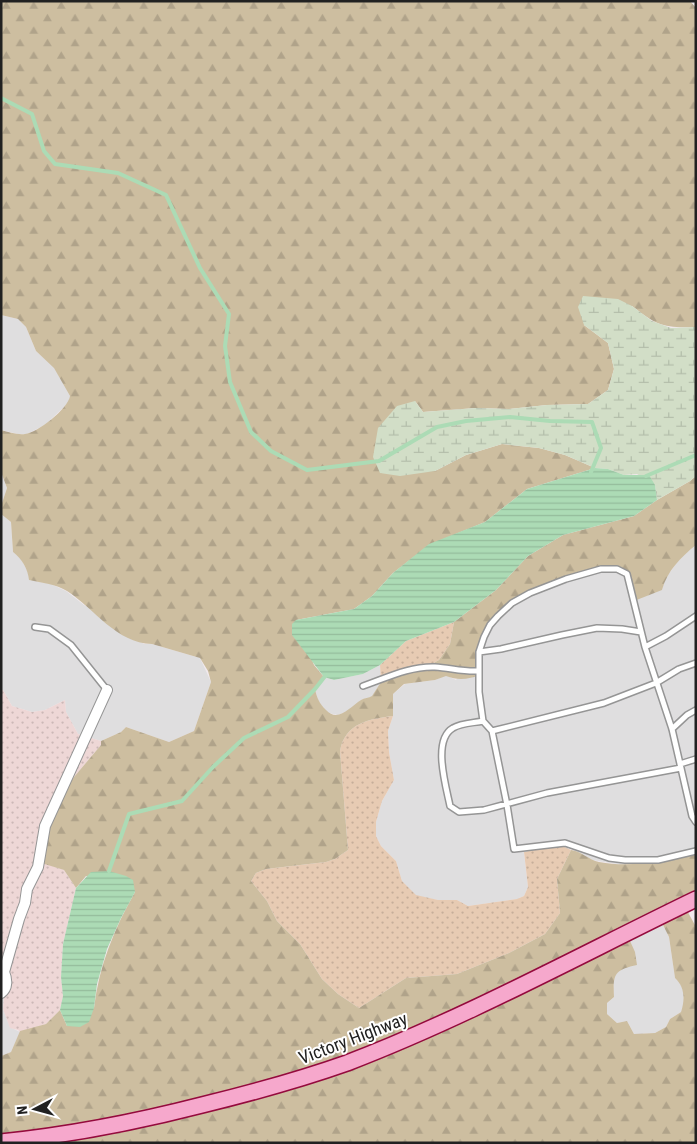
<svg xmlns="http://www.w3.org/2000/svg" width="697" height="1144" font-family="'Roboto Condensed',sans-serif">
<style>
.residential{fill:#dfdedf}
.farmland{fill:url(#farmland-dots)}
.grass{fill:url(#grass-dots)}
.forest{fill:url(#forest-firs);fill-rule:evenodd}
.wetland{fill:url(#wetland-marsh)}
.water{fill:url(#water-rules)}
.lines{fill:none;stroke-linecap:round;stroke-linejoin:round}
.stream{stroke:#acdbb5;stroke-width:4}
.service-casing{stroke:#959595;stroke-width:8}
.minor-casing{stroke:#959595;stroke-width:12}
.primary-casing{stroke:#940a3d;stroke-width:18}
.service{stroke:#fff;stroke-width:5}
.minor{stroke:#fff;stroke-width:10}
.primary{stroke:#f6a8cc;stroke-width:15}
.labels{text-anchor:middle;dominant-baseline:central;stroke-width:4;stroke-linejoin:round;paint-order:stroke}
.street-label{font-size:18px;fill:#212121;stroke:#fff}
</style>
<defs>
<pattern id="farmland-dots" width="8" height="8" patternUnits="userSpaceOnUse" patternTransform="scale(1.25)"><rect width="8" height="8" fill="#eed7d6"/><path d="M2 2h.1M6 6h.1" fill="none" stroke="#ccb8b7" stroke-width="1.8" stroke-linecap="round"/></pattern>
<pattern id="grass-dots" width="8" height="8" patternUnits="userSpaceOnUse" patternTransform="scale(1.25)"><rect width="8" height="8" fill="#e7cbb3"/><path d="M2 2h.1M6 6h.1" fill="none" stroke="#c6ae9a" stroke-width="1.8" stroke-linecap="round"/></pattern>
<pattern id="forest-firs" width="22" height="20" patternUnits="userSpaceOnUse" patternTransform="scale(1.25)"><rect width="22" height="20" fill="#cdbea0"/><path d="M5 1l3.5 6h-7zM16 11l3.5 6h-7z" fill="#b0a38a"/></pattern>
<pattern id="wetland-marsh" width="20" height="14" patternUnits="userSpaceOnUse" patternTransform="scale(1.25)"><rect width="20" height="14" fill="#d2dec7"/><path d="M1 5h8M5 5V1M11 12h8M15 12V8" fill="none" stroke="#b4beab"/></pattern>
<pattern id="water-rules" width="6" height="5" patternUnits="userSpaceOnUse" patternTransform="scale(1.25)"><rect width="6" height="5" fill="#acdbb5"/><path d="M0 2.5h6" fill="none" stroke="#94bc9b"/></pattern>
</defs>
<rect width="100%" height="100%" fill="#f1e9ec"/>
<!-- residential -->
<path class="residential" d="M1,315L18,319L26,327L36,351L54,367L70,396L69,402L45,425L27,434H18L1,430Z
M1,472L7,488L1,506Z
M1,514L11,522L13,552L20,557L29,574V580L51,584L66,591L84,605L144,644H152L200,658L211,682L194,731L169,742L126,727L121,732L101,741L78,734L66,712L65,700L45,710L32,712L12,706L3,690H1Z
M696,545V854L669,859L623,865L592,860L569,848L524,853L528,887L524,896L517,899L468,906L457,900H438L416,896L402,881L396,861L381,846L376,836V822L382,801L394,780L389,752L388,731L393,716V694L405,684L435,680L446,675L456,680L480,648L488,625L527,593L598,568L623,570L662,590L665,579L681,557Z
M380,665L381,682L372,697L361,700L350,710L338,715L328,713L318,701L315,689L324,677L334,680L363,674Z
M659,917L669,937L675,978L680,983L683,990L684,1003L681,1012L670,1019L666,1027L655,1033L634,1034L627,1021L617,1023L607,1014V1003L614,997L613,979L615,974L624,968L626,932Z
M1,979L5,984L3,1009L10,1027L20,1032L11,1052L1,1056Z"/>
<!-- farmland -->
<path class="farmland" d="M1,690H3L12,706L32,712L45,710L65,700L66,712L78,734L101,741V745L74,777L49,818L39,861L64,870L76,888L63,944L61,977L63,996L60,1010L46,1024L20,1032L18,1030L10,1028L3,1009L5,984L1,979Z"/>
<!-- grass -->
<path class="grass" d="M454,622L450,644L439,660L428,666L381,682L380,665L406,641Z
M393,716L388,731L389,752L394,780L382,801L376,822V836L381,846L396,861L402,881L416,895L438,900H457L468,906L517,899L524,896L528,887L524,852L560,845L571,850L557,879L560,913L545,934L509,953L457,974L406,978L359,1008L338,994L322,979L300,944L277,921L267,901L251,881L256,873L266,869L326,862L335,859L348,850L340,751C345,723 369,719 393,716Z"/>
<!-- forest -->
<path class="forest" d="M1,1H690L696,8V327C663,328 658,326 632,306L584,325L608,343L614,369L608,390L588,404L547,405L509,409L476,408L423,412L415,401L435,471L466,455L502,444L539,448L565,455L595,468L527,489L485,522L429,545L393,573L372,596L354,609L296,620L314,665L324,677L315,689C317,698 319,703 326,710C338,723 350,707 361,700C364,698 369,698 372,696L381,682L402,671L428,666L439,660L450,644L454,622L496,590L528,556L563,535L634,516L657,500L690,481L696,476V545C681,557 667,571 662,590L634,601L623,570L598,568L527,593L490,623L480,648L482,675C468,679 459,681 446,676L435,680L404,684L393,694V716C369,719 345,723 340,751L348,850L335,859L326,862L266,869L256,873L251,881L267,901L277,921L300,944L322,979L338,994L359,1008L406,978L457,974L509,953L545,934L560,913L557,879L571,850C581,851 589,860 599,862C631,868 664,861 696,854V897L684,905L696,927V1143H1V1056L11,1052L20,1031L46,1024L60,1010L67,1026L94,1008C99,966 114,929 135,892L86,876L76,888L64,870L38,862L49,818L74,777L101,745V741L121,732L126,727L169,742L194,731L211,682L208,671L200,658L152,644C116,643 95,609 67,591C56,584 42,583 29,580C28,569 22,559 13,552L11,522L1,514V506L7,488L1,472V430C9,432 17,435 25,434C37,433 68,409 70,396L54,368L36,351L26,327L18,319L1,315ZM659,917L669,937L675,978C685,987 685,1000 681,1012L670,1019L666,1027L655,1033L634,1034L627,1021L617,1023L607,1014V1003L614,997C613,974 614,970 637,965L635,952L626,932Z"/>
<!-- wetland -->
<path class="wetland" d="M583,296L618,299L632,306L652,321L671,328L696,327V476L690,481L657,500L655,485L637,474L624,475L608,469L595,468L565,455L539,448L502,444L466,455L435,471L400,476L380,473L373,457L378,428L397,406L415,401L423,412L476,408L509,409L547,405L588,404L608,390L614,369L608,343L584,325L578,307Z"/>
<!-- water -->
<path class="water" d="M595,468L608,469L624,475H649L655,485L657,500L634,516L563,535L528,556L496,590L454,622L406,641L380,665L363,674L334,680L324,677L292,635V624L296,620L354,609L372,596L393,573L429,544L485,522L527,489Z
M109,871L126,876L133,880L135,892L121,918L107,949L97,984L94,1008L89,1022L80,1027L67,1026L60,1010L63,996L61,977L63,944L76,888L91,872Z"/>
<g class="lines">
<!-- stream -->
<path class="stream" d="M1,98L32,114L44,151L55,164L118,173L166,195L200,268L229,314L225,346L230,382L251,432L271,451L307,470L379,461L437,427L466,421L510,417L550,421L592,422L601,448L591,472
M646,476L696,455
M109,871L129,814L182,801L213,767L244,738L288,717L315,689L326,675"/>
<!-- service casing -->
<g class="service-casing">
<path id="service" d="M696,616L666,636L645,647L627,574L617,569H601L566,579L530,593L512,603L498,616L490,625L484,637L479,652V692L483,721L492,731L507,805L514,849L565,843L609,858L625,860H658L696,851
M35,627L49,629L71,645L107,690
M645,647L672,729L692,816L696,822
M479,652L501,649L562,635L597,628L622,629L641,632
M363,686C386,678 410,666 435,667C450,668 464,672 478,671
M483,721C473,723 461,723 453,728C432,740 446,786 450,806L459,812L484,810L547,793L681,768
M672,729L687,715L696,710
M492,731L604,703L656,683L679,669L696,663
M680,764L696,759"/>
</g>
<!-- minor casing -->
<g class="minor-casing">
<path id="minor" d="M1,971L4,972L19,919L25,903L27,889L38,867L45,826L107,690
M1,993C8,988 7,979 4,972"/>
</g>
<!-- primary casing -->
<g class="primary-casing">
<path id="primary" d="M1,1142C69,1135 136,1122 202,1105C251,1093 299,1080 347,1063C467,1017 580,955 696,899"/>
</g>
<!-- service -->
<use href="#service" class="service"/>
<!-- minor -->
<use href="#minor" class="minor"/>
<!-- primary -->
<use href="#primary" class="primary"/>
</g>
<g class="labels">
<!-- street labels -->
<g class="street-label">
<text transform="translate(353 1038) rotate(-21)">Victory Highway</text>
</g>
</g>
<!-- border -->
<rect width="697" height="1144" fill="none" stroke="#212121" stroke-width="5"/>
<!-- north arrow -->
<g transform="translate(35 1109) rotate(264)" stroke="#ffffff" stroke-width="4" paint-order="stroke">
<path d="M0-4L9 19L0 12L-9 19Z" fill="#212121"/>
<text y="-8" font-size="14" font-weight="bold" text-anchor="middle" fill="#212121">N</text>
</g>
</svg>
